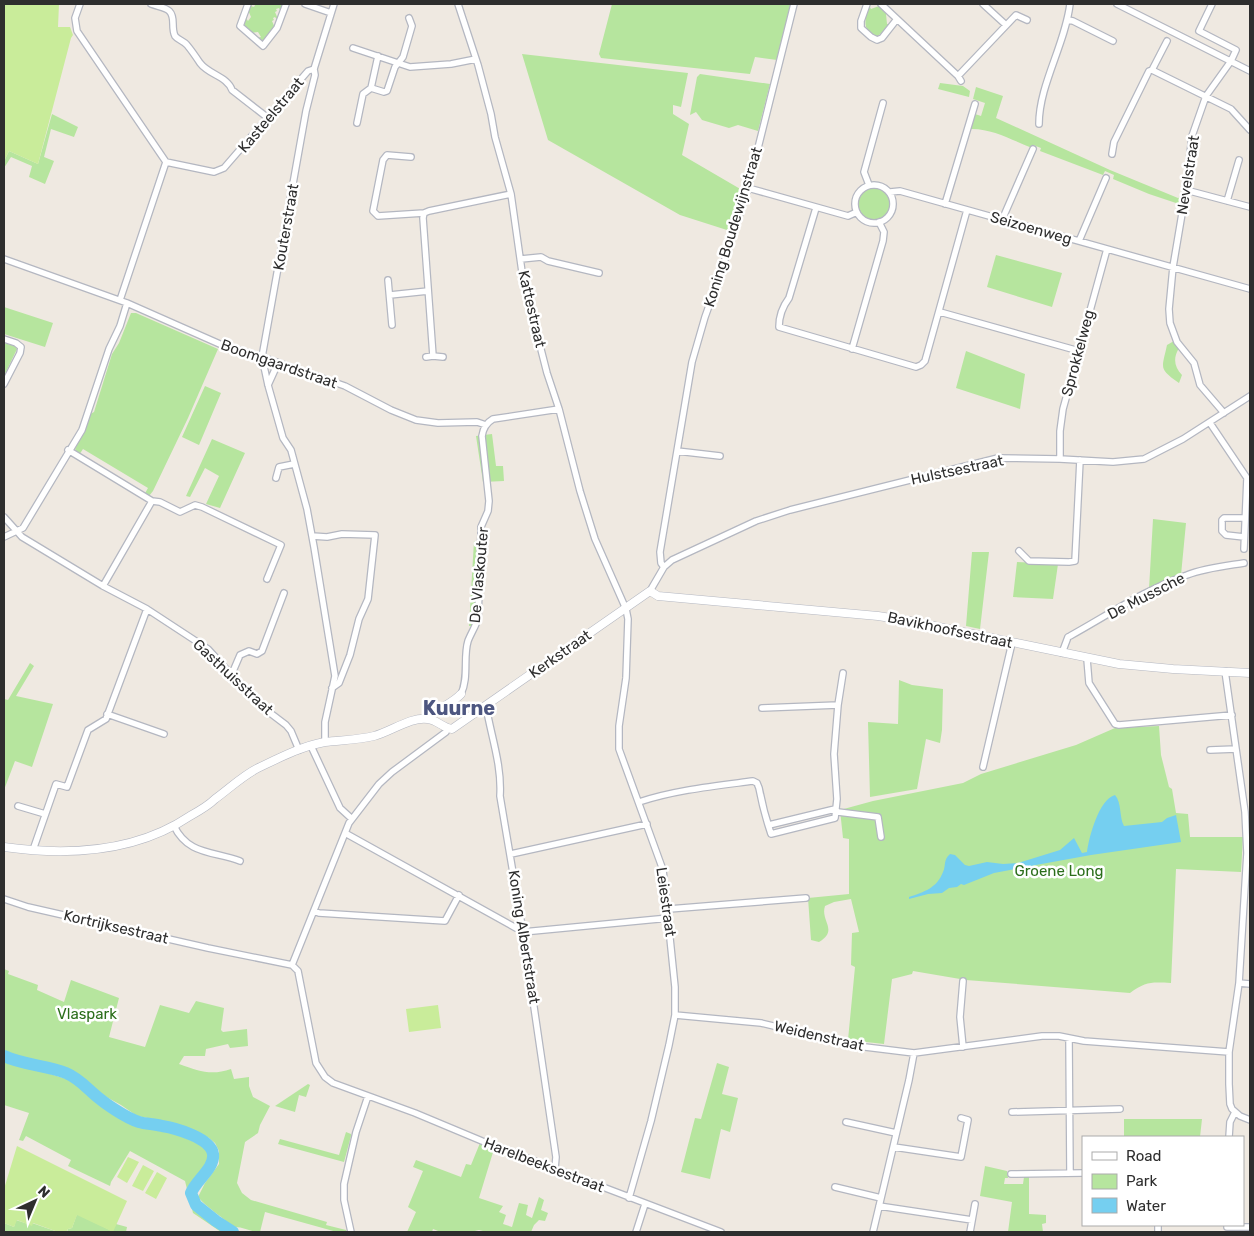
<svg xmlns="http://www.w3.org/2000/svg" width="1254" height="1236" font-family="Rubik,sans-serif">
<style>
.green{fill:#b6e59e}
.pitch{fill:#c9ec9a}
.water{fill:#75cff0}
.lines{fill:none;stroke-linecap:round;stroke-linejoin:round}
.river{stroke:#75cff0;stroke-width:12}
.street-casing{stroke:#b4b7c1;stroke-width:8}
.secondary-casing{stroke:#b4b7c1;stroke-width:9}
.street{stroke:#fff;stroke-width:5.5}
.secondary{stroke:#fff;stroke-width:8}
.labels{text-anchor:middle;dominant-baseline:central;stroke-width:5;stroke-linejoin:round;paint-order:stroke}
.street-label{font-size:15px;fill:#2e2e2e;stroke:#fff}
.park-label{font-size:15px;fill:#2c6e1b;stroke:#fff}
.district-label{font-size:20px;font-weight:bold;fill:#4d5680;stroke:#fff}
</style>
<rect width="100%" height="100%" fill="#efe9e1"/>
<!-- green -->
<path class="green" d="M250,4L253,7L255,6L254,4H284L281,12L279,8L276,9L277,11L275,12L278,19V21L275,17L273,18L274,20L272,21L275,28L264,41H261L257,38L261,37L258,32L251,33L246,29L243,22L245,17L248,21L251,17L248,10Z
M612,4H791L777,60L755,57L750,74L601,58L599,54Z
M869,5L871,9L879,6L890,13L886,14L887,24H891L877,37C861,30 865,19 869,5Z
M522,54L688,73L681,107L673,105V114L689,124L682,155L742,190L730,231L680,215L548,140Z
M700,74L770,84L758,131L738,125L729,128L702,120L696,112L690,115L697,77Z
M940,83L963,86L970,91L969,97L938,89Z
M976,87L1003,96L996,118L1110,170L1178,198L1181,197L1179,204L1149,194L1113,179L1114,175L1105,171L1103,175L1040,151L1041,148L1033,145L1032,148C1012,140 991,128 970,129L975,114L981,116L985,103L973,99Z
M52,114L78,127L74,137L51,129L44,157L54,161L45,184L29,177L32,166L11,157L4,168V161L9,151L38,164Z
M858 204a16 16 0 1 1 32 0a16 16 0 1 1-32 0Z
M996,255L1062,273L1052,307L987,287Z
M4,307L53,323L45,347L4,334Z
M131,313H136L218,349L188,418L153,491L149,496L144,495L148,488L83,449L79,455L75,449L90,414L94,412L112,354L119,343Z
M1174,341L1179,348C1173,358 1174,367 1182,375L1179,383C1158,368 1162,369 1167,345Z
M4,343L15,346L17,349L4,376Z
M966,351L1025,374L1020,409L956,388Z
M205,386L221,393L199,445L182,437Z
M492,434L496,466H503L504,481L483,482L476,436Z
M212,439L245,453L220,508L206,504L219,476L205,468L190,497L186,496Z
M1153,519L1186,523L1181,575L1149,589Z
M474,541L479,542L475,615L474,626H469Z
M972,552H989L980,629L966,626Z
M1017,562L1058,564L1053,599L1013,597Z
M30,663L34,666L16,696L53,704L32,767L15,761L4,790V699L8,700Z
M899,680L912,685L943,689L942,730L940,743L926,739L917,789L870,797L868,722L898,724Z
M1159,726L1161,755L1169,787L1172,789L1176,813L1188,814L1190,837H1243L1241,872L1176,869L1171,983C1152,982 1146,981 1130,993L966,980L913,971L912,974L892,979L884,1044L848,1040L855,967L851,965L852,933L859,932L851,899L834,902L825,906C820,921 839,930 819,942L811,940L808,898L849,894V839L843,838L840,810L873,801L963,783L981,774L1076,745L1115,728Z
M4,969L9,971L8,974L38,985L37,990L64,1002L71,980L119,998L109,1037L145,1047L160,1005L189,1013L196,1001L224,1008L221,1030L223,1032L247,1029L248,1046L230,1048L228,1044L206,1049L205,1056H184L179,1064C199,1071 211,1076 231,1069L234,1079L249,1077V1086L253,1097L270,1106L260,1125L258,1133L245,1142L237,1183L242,1193L251,1200L327,1222L326,1225L346,1230L347,1232H337L265,1212L260,1232C250,1232 243,1226 232,1227C222,1216 208,1209 198,1197L205,1183L219,1164V1151L215,1143L209,1138L191,1129L164,1121L137,1116L121,1105L101,1094L86,1080L72,1073L4,1054Z
M4,1060L70,1080L110,1110L130,1122L163,1129L207,1147C219,1167 204,1168 195,1182C193,1186 192,1191 191,1195L197,1211L225,1232H221L193,1213L185,1181L130,1151L111,1182L110,1186L68,1166L71,1160L26,1136L23,1141L19,1140L29,1113L4,1105Z
M717,1063L729,1067L722,1094L738,1098L730,1132L721,1129L710,1179L681,1172L695,1118L701,1119Z
M308,1084L310,1085L306,1097L299,1095L295,1112L275,1106Z
M1124,1119H1202L1200,1137H1124Z
M346,1132L351,1134V1136L344,1162L278,1144L280,1139L339,1155Z
M480,1143L494,1149L479,1198L503,1206L499,1212L506,1215L503,1224L512,1227L519,1203L528,1205L526,1215L532,1218L539,1197L544,1200L541,1210L548,1213L545,1221L539,1220L534,1225L531,1232H487L479,1230C466,1234 446,1235 433,1229L432,1232H407L416,1212L408,1207L423,1171L413,1167L416,1160L461,1177L466,1164L471,1165Z
M985,1166L1007,1171L1008,1178H1005L1004,1184H1023L1024,1177L1029,1176V1214L1046,1215V1223L1042,1224L1043,1232H1008L1012,1202L980,1196Z
M77,1214L112,1231L116,1224L127,1227L126,1232H67L68,1229L72,1228Z
M16,1220L31,1225L32,1223L58,1232H4V1223L14,1227Z"/>
<!-- pitch -->
<path class="pitch" d="M4,4H59L58,27H70L73,35L71,38L38,164L9,151L4,161Z
M438,1005L441,1028L409,1032L406,1009Z
M17,1146L127,1201L113,1232L77,1215L72,1228L68,1229L66,1232H58L33,1223L32,1226L17,1220L14,1227L4,1223V1189Z
M128,1157L139,1162L127,1183L117,1177Z
M143,1165L154,1171L143,1191L132,1186Z
M157,1172L167,1178L156,1199L145,1193Z"/>
<!-- water -->
<path class="water" d="M1115,795C1122,803 1119,817 1124,826L1162,822L1167,818L1176,815L1181,842L1091,855L1036,865L994,873L964,885L961,884L957,887L949,888L942,893L928,894L909,899V897C924,892 937,888 943,872C946,866 943,860 950,854L955,855L965,865L969,866L987,862L1003,864L1018,863L1060,850L1074,838L1082,853L1087,852C1089,837 1099,799 1115,795Z"/>
<g class="lines">
<!-- river -->
<path class="river" d="M4,1056C23,1065 46,1065 66,1073C78,1078 85,1086 94,1094C104,1103 126,1118 139,1122C146,1124 154,1124 162,1126C175,1128 211,1138 213,1154C215,1168 196,1180 191,1193L196,1205L216,1221L233,1232"/>
<!-- street casing -->
<g class="street-casing">
<path id="street" d="M80,4L75,18L77,31L166,162
M151,4C165,9 173,7 173,24C173,28 173,32 175,36C178,40 184,41 187,45C192,51 196,57 200,63C209,75 227,76 232,90L268,118
M248,4L240,26L263,46L277,28L286,4
M305,4L331,13
M458,4L478,65L491,114L495,137L511,194L523,279L547,373L559,409L580,491L595,539L626,609L628,619L626,678L619,726V749L663,870L675,987V1015L669,1045L651,1121L629,1198
M867,4L861,21V28L871,37L877,40L882,38L897,19
M881,4L958,76L961,81
M983,4L1006,25
M1117,4L1250,71
M1212,4L1199,31L1236,50L1231,61L1206,96L1192,136L1186,190L1173,267L1169,309L1170,323L1177,342L1194,363L1200,385L1224,413
M1068,20L1073,21L1113,41
M353,48L410,67L451,64L476,59
M378,56L371,88L384,92L387,91L395,67L403,57L412,26L409,18
M1152,70L1231,109L1250,130
M958,76L1016,15L1027,20
M357,123L363,94L371,88
M1039,124C1039,85 1065,45 1070,4
M1112,154L1114,142L1149,71L1152,70L1167,41
M411,157L387,155L383,160L373,211L378,216L424,213L429,211L511,194
M166,162L214,172L224,168L308,71L314,69
M869,185L864,172L883,103
M855 204a19 19 0 1 1 38 0a19 19 0 1 1-38 0Z
M748,188L848,216L857,212
M1186,190L1250,207
M890,192L900,191L1250,289
M1227,201L1239,160
M945,204L975,104
M816,208L789,298C783,306 779,316 779,327L916,367L921,365L925,361L967,210
M424,213L423,218L433,356L426,357
M1002,220L1033,149
M1079,241L1106,178
M4,259L127,303L222,345L262,357L345,386L391,410L416,420L438,423L477,422L486,425
M521,259L541,257L548,261L599,273
M388,280L392,325
M390,295L428,291
M120,300L166,162
M940,312L1079,351
M4,339L16,343L21,347L20,353L4,384
M852,349L883,241L884,232L879,222
M433,356L443,357
M268,385L278,363
M1210,423L1247,478L1244,549
M68,450L152,501L160,502L180,512L195,505L202,507L281,545L267,579
M677,451L720,456
M1060,459V431L1063,409L1107,249
M276,478L279,467L294,464
M4,517L22,537L103,586L147,609L208,649L257,703L286,725L291,731L299,750
M312,536L327,537L342,534L375,535L368,599L359,619L350,655L339,683L332,688
M4,537L23,528L82,430L109,349L120,326L127,303
M1244,537L1226,535L1222,531V520L1224,518H1244
M1019,551L1029,561L1069,562L1075,561L1080,460
M664,567L661,563L660,552L692,362L705,317L720,275L748,188L794,4
M103,586L152,501
M650,591L664,567L672,560L756,521L790,510L998,458L1060,459L1113,462L1144,459L1183,439L1250,396
M1062,653L1068,637L1070,636C1108,615 1146,589 1187,575C1205,568 1225,566 1244,563
M1087,659L1089,683L1115,724L1119,725L1232,715
M1225,671L1245,812L1247,853L1239,983L1229,1052V1084L1230,1104L1232,1109L1240,1116L1250,1120
M229,673L234,669L240,655L249,651L257,654L262,651L284,593
M461,694C469,678 463,657 468,641C471,633 476,626 478,618L481,534V527L488,511L489,501L482,436C483,429 486,423 493,419L559,409
M486,706C491,736 502,765 500,796L523,932L556,1157L555,1169
M762,708L838,705
M107,714L164,734
M325,742V722L335,676L314,547L307,509L291,450L283,438L268,385L262,357L306,111L315,75L314,69L334,4
M311,746L340,808L352,819
M1210,750L1236,749
M983,767L1012,643
M639,802C675,790 715,786 753,781L757,783L759,788C762,804 766,819 771,834L835,818L837,799L834,754L838,705L843,673
M18,806L45,814
M835,809L838,812L878,817L881,837
M769,825L835,809
M174,826C188,855 213,851 240,861
M345,833L516,928L522,927
M33,850L56,784L67,787L88,730L106,719L147,609
M511,854L647,824
M4,899L28,907L208,948L292,965
M669,909L806,898
M314,911L319,913L445,921L459,895
M523,932L669,918
M292,965L298,971L316,1063L325,1077L333,1083L415,1113L482,1141L721,1232
M292,965L349,823L379,784L392,772L446,732L447,728
M963,981L960,1017L963,1047
M1239,983L1250,984
M675,1015L761,1023L857,1046L914,1053L1042,1036H1059L1084,1041L1229,1052
M1069,1039L1070,1173
M1012,1112L1120,1109
M846,1122L896,1133
M1229,1137L1230,1122L1235,1112
M894,1147L961,1157L968,1120L961,1118
M1011,1174L1083,1173
M835,1187L881,1198
M879,1206L972,1220
M1227,1227H1250
M351,1232L344,1200V1184L356,1132L368,1096
M636,1232L645,1204
M873,1232L909,1080L914,1053
M970,1232L975,1204
M1158,1232V1225"/>
</g>
<!-- secondary casing -->
<g class="secondary-casing">
<path id="secondary" d="M428,719C437,708 452,704 461,694
M4,847C68,856 135,853 190,816C199,811 208,806 215,799C229,789 242,776 258,768C279,758 302,746 325,742C341,740 358,740 374,736C390,732 412,716 428,719C437,720 443,728 452,729L650,591L658,596L878,616L910,621L1119,664L1173,669L1250,673"/>
</g>
<!-- street -->
<use href="#street" class="street"/>
<!-- secondary -->
<use href="#secondary" class="secondary"/>
</g>
<g class="labels">
<!-- street labels -->
<g class="street-label">
<text transform="translate(271 115) rotate(-50)">Kasteelstraat</text>
<text transform="translate(1188 175) rotate(-81)">Nevelstraat</text>
<text transform="translate(286 227) rotate(-80)">Kouterstraat</text>
<text transform="translate(733 227) rotate(-73)">Koning Boudewijnstraat</text>
<text transform="translate(1031 228) rotate(16)">Seizoenweg</text>
<text transform="translate(532 309) rotate(77)">Kattestraat</text>
<text transform="translate(1078 353) rotate(-75)">Sprokkelweg</text>
<text transform="translate(279 364) rotate(19)">Boomgaardstraat</text>
<text transform="translate(957 470) rotate(-12)">Hulstsestraat</text>
<text transform="translate(479 575) rotate(-85)">De Vlaskouter</text>
<text transform="translate(1146 596) rotate(-27)">De Mussche</text>
<text transform="translate(950 630) rotate(12)">Bavikhoofsestraat</text>
<text transform="translate(560 654) rotate(-35)">Kerkstraat</text>
<text transform="translate(233 677) rotate(43)">Gasthuisstraat</text>
<text transform="translate(666 902) rotate(82)">Leiestraat</text>
<text transform="translate(116 927) rotate(13)">Kortrijksestraat</text>
<text transform="translate(524 937) rotate(81)">Koning Albertstraat</text>
<text transform="translate(819 1036) rotate(13)">Weidenstraat</text>
<text transform="translate(544 1165) rotate(21)">Harelbeeksestraat</text>
</g>
<!-- park labels -->
<g class="park-label">
<text x="1059" y="871">Groene Long</text>
<text x="87" y="1014">Vlaspark</text>
</g>
<!-- district labels -->
<g class="district-label">
<text x="459" y="708">Kuurne</text>
</g>
</g>
<!-- border -->
<rect width="1254" height="1236" fill="none" stroke="#2e2e2e" stroke-width="10"/>
<!-- legend -->
<rect x="1082" y="1136" width="162" height="90" fill="#ffffff" stroke="#ababab"/>
<rect x="1092" y="1152" width="25" height="8" fill="#ffffff" stroke="#ababab"/>
<text x="1126" y="1161" font-size="15" fill="#2e2e2e">Road</text>
<rect x="1092" y="1174" width="25" height="15" fill="#b6e59e" stroke="#ababab"/>
<text x="1126" y="1186" font-size="15" fill="#2e2e2e">Park</text>
<rect x="1092" y="1198" width="25" height="15" fill="#75cff0" stroke="#ababab"/>
<text x="1126" y="1211" font-size="15" fill="#2e2e2e">Water</text>
<!-- north arrow -->
<g transform="translate(35 1201) rotate(44)" stroke="#ffffff" stroke-width="4" paint-order="stroke">
<path d="M0-4L9 19L0 12L-9 19Z" fill="#2e2e2e"/>
<text y="-8" font-size="14" font-weight="bold" text-anchor="middle" fill="#2e2e2e">N</text>
</g>
</svg>
